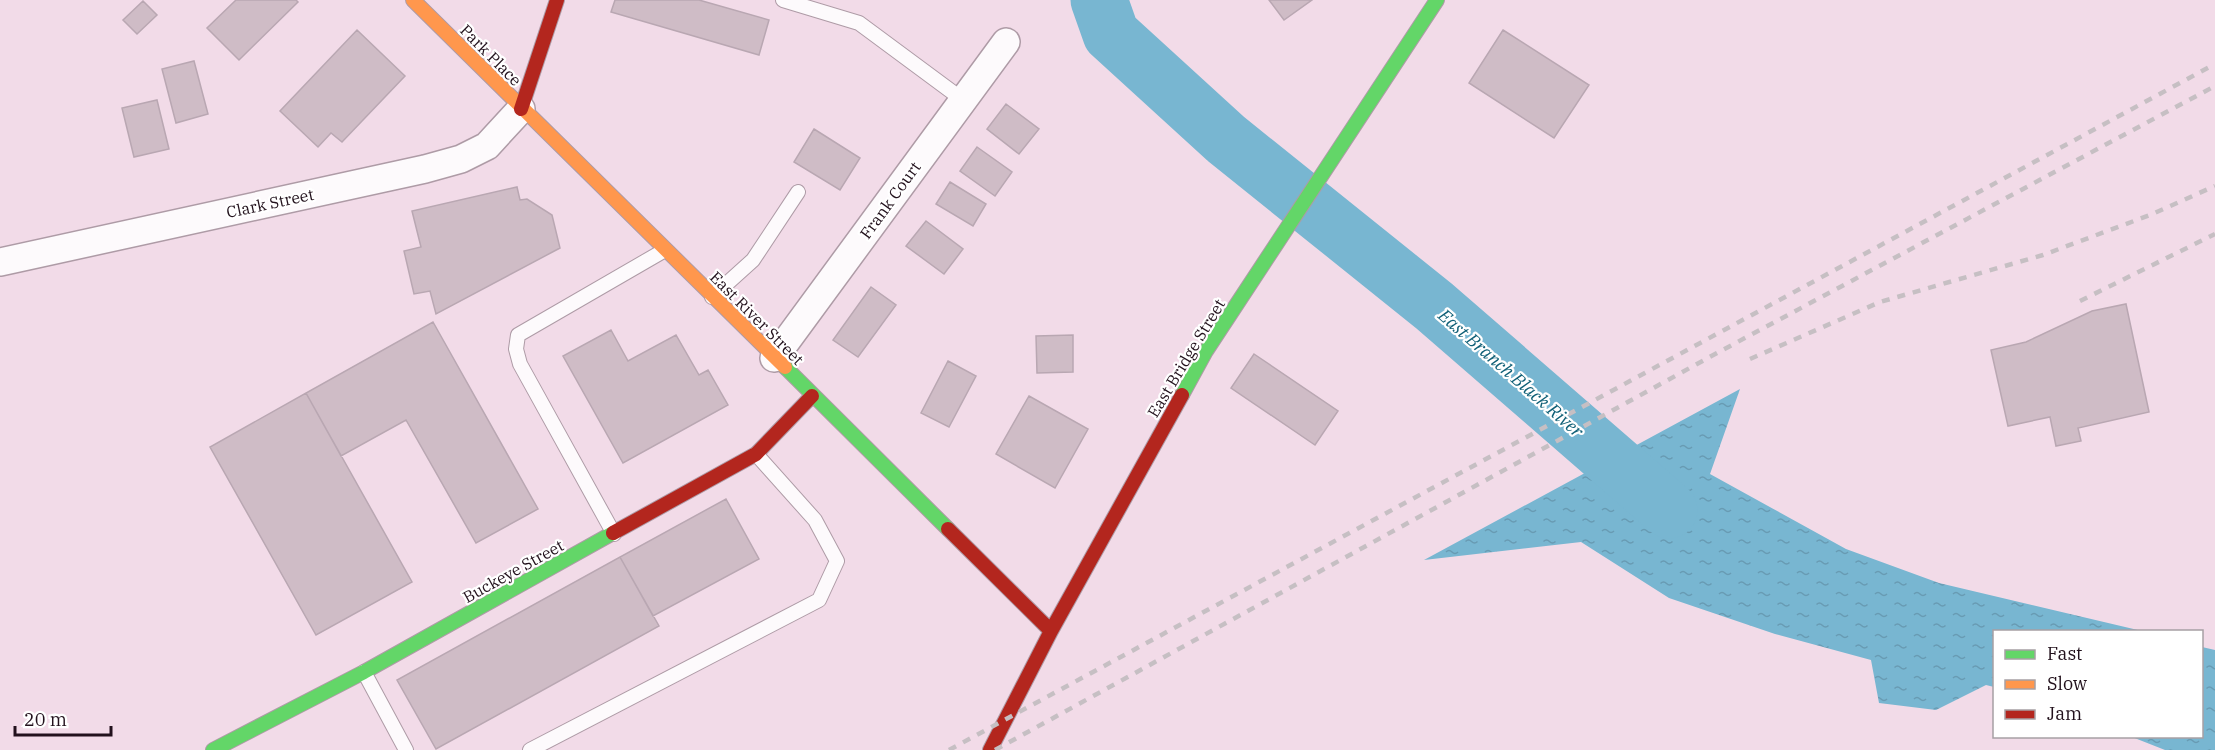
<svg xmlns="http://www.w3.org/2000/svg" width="2215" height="750" font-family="'IBM Plex Serif',serif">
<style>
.water{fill:url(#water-ripples)}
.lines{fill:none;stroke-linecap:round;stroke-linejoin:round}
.river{stroke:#78b6d1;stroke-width:57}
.building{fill:#cfbcc6;stroke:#b9a7b2;stroke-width:1.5}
.lane-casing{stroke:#ae9ba6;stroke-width:16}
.street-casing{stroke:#ae9ba6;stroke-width:30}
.fast-casing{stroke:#ae9ba6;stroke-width:16}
.slow-casing{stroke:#ae9ba6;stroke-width:16}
.jam-casing{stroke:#ae9ba6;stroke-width:16}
.lane{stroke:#fdfafc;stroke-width:14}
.street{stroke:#fdfafc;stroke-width:27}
.fast{stroke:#63d668;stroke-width:14}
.slow{stroke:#ff974d;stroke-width:14}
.jam{stroke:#b3261e;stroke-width:14}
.rail{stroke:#c6bfc3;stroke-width:4.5;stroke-dasharray:8 8;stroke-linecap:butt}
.labels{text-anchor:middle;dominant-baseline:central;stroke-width:4.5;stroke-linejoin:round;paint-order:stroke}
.street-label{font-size:16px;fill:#22111c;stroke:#fff}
.water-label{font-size:18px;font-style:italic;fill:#106077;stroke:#fff}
</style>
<defs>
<pattern id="water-ripples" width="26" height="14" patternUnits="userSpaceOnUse" patternTransform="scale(1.5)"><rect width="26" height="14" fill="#78b6d1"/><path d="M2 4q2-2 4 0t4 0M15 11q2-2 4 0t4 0" fill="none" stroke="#689bb3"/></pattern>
</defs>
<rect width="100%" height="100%" fill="#f2dbe8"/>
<!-- water -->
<path class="water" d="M1740,389L1710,474L1846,549L1939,583L2142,631L1994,632V687L1986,685L1936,710L1879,703L1871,660L1775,634L1669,598L1581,542L1424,560Z
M2202,647L2215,650V750H2165L2132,737L2202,736Z"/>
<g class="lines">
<!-- river -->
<path class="river" d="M1099,0L1111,34L1226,139L1434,306L1669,510"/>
</g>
<!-- building -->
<path class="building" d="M236,0H296L298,2L239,60L207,28Z
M615,0H699L769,20L759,55L611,12Z
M1269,0H1312L1284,20Z
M143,1L157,15L137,34L123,20Z
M357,30L405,76L342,142L331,133L318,147L280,111Z
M1503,30L1589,85L1554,138L1469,83Z
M194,61L208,114L176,123L162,69Z
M157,100L169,149L134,157L122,108Z
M1006,104L1039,129L1019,154L987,129Z
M814,129L860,158L840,190L794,162Z
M977,147L1012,172L995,196L960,171Z
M950,182L986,204L973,226L936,204Z
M517,187L520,200L527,199L552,215L560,248L436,314L430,291L414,294L404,251L421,247L412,211Z
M926,221L963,249L944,274L906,246Z
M871,287L896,305L858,357L833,340Z
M2126,304L2149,412L2078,428L2081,441L2056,446L2050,417L2008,426L1991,350L2026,342L2092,311Z
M433,322L538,509L476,543L406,420L341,456L306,393Z
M611,330L628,361L676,335L699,375L708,370L728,405L623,463L563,356Z
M1073,335V372L1037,373L1036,336Z
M1254,354L1338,411L1315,445L1231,388Z
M948,361L976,376L949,427L921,413Z
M306,393L412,582L316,635L210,447Z
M1029,396L1088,429L1055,488L996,454Z
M726,499L759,559L653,616L620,557Z
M620,557L659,626L436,749L397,680Z"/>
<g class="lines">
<!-- lane casing -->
<g class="lane-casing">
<path id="lane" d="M783,0L859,23L963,100
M712,297L753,260L798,192
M614,534L520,364L516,349L518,335L665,250
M364,672L406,750
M530,750L819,600L837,561L815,520L756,454"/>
</g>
<!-- street casing -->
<g class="street-casing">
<path id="street" d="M0,262L425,169L461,159L487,146L521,109
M774,358L1006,42"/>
</g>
<!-- fast casing -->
<g class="fast-casing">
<path id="fast" d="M785,367L948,529
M1182,395L1206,351L1437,0
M213,750L364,672L613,533"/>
</g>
<!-- slow casing -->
<g class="slow-casing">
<path id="slow" d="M413,0L785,367"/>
</g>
<!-- jam casing -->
<g class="jam-casing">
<path id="jam" d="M521,109L557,0
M948,529L1051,631
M613,533L756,454L812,396
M990,750L1051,631L1182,395"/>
</g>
<!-- lane -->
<use href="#lane" class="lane"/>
<!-- street -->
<use href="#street" class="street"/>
<!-- fast -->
<use href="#fast" class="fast"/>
<!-- slow -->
<use href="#slow" class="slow"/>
<!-- jam -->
<use href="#jam" class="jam"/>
<!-- rail -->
<path class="rail" d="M2080,301L2215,234
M1750,359L1880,302L2043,255L2150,215L2215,186
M949,750L2215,64
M995,750L1717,353L2215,86"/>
</g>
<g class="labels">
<!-- street labels -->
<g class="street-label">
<text transform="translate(491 55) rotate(45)">Park Place</text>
<text transform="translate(890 200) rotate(-54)">Frank Court</text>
<text transform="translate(270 203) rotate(-12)">Clark Street</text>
<text transform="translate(757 318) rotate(45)">East River Street</text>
<text transform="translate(1186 358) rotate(-59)">East Bridge Street</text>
<text transform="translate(513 571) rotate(-29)">Buckeye Street</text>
</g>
<!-- water labels -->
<g class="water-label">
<text transform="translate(1511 373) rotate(41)">East Branch Black River</text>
</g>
</g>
<!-- legend -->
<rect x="1993" y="630" width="210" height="108" fill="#ffffff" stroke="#a7a0a4" stroke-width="1.5"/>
<rect x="2005" y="650" width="30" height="9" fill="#63d668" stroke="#a7a0a4" stroke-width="1.5"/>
<text x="2047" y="660" font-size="18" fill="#22111c">Fast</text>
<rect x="2005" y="680" width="30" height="9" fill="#ff974d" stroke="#a7a0a4" stroke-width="1.5"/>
<text x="2047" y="690" font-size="18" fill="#22111c">Slow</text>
<rect x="2005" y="710" width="30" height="9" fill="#b3261e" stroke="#a7a0a4" stroke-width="1.5"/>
<text x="2047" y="720" font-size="18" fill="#22111c">Jam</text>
<!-- scale -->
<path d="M15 726v9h96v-9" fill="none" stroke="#22111c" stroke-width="3"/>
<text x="24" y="726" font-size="18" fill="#22111c" stroke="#ffffff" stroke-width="4.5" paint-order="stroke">20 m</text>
</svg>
